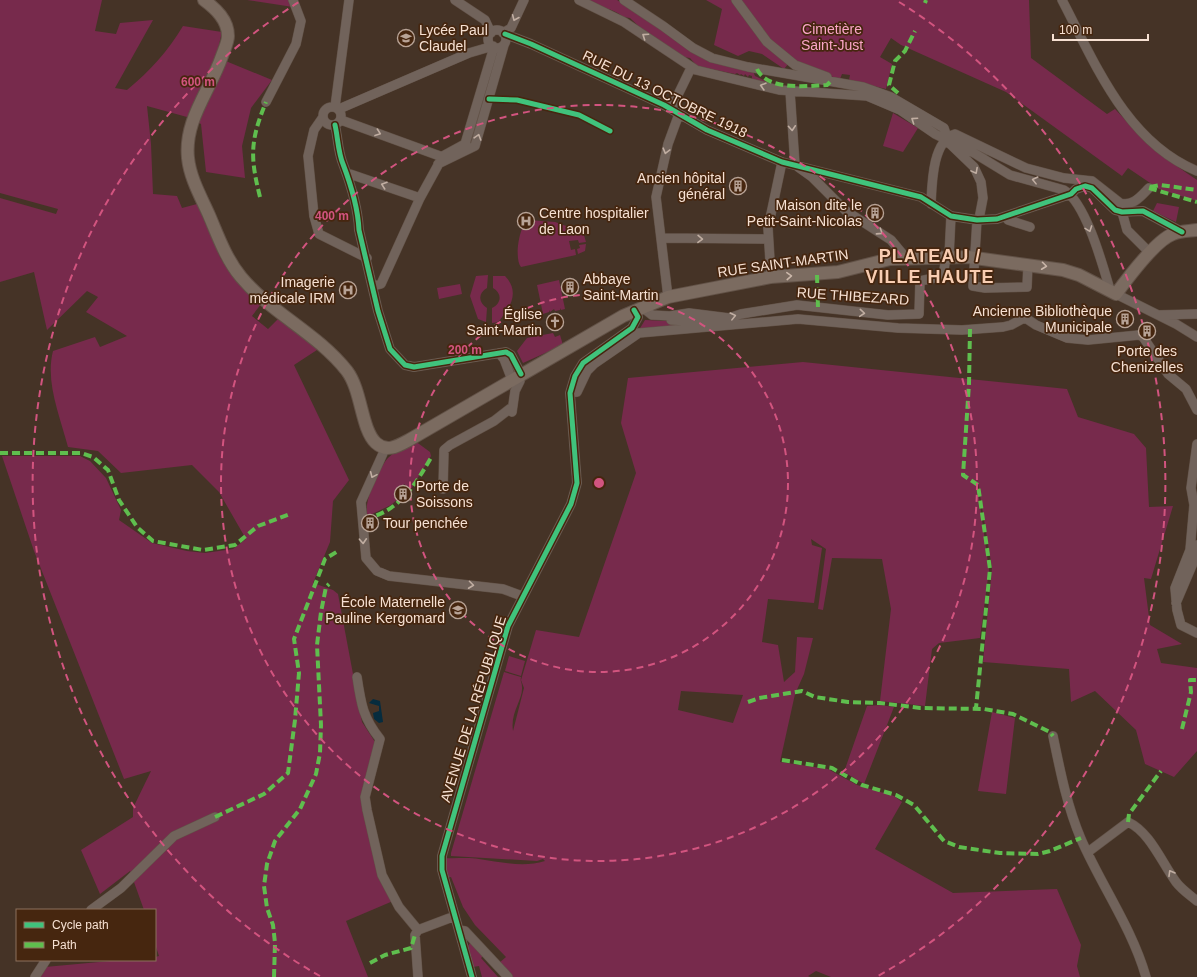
<svg xmlns="http://www.w3.org/2000/svg" width="1197" height="977" font-family="Helvetica,sans-serif">
<style>
.green{fill:#772a4c;fill-rule:evenodd}
.water{fill:#062c3e}
.lines{fill:none;stroke-linecap:round;stroke-linejoin:round}
.minor-casing{stroke:#625247;stroke-width:10}
.major-casing{stroke:#625247;stroke-width:14}
.minor{stroke:#71635b;stroke-width:9}
.major{stroke:#7b6b60;stroke-width:12}
.quiet{stroke:#5fbe4e;stroke-width:4;stroke-dasharray:8 4;stroke-linecap:butt}
.cycleway-casing{stroke:#46260f;stroke-width:8}
.cycleway{stroke:#40c37c;stroke-width:5}
.oneway{stroke:#c1aea2}
.oneway2{stroke:#cbb7aa}
.ring{fill:none;stroke:#d2547f;stroke-width:2;stroke-dasharray:7 5}
.labels{text-anchor:middle;dominant-baseline:central;stroke-width:3.5;stroke-linejoin:round;paint-order:stroke}
.park-label{font-size:14px;fill:#fba6c8;stroke:#46260f}
.poi-label{font-size:14px;fill:#f6e0d2;stroke:#46260f;text-anchor:end}
.street-label{font-size:14px;fill:#f6e0d2;stroke:#46260f}
.district-label{font-size:18px;font-weight:bold;letter-spacing:1px;fill:#f8cdb2;stroke:#46260f}
.centre{fill:#d2547f;stroke:#46260f;stroke-width:2}
.ring-label{font-size:12px;text-anchor:middle;font-weight:bold;fill:#d2547f;stroke:#46260f;stroke-width:3.5;stroke-linejoin:round;paint-order:stroke}
</style>
<rect width="100%" height="100%" fill="#453326"/>
<!-- green -->
<path class="green" d="M0,0H102L95,31L116,34L120,23L153,20L115,88L127,90C151,70 167,52 183,26L222,32L216,57L272,80L251,108L242,146L245,178L206,172L201,124L187,117L147,106L151,144L153,194L177,196L182,208L197,204L221,259L238,282L261,304L252,316L268,329L280,317L320,348L294,365L349,480L333,501L330,542L313,583L333,590L338,594L362,722L375,742L362,797L393,901L346,921L368,977H39L45,967L121,960H155V957L159,956L155,944V910H144L130,871L100,894L81,850L133,817V808L151,771L124,779L34,551L2,456H80L90,461L106,478L121,510L119,520L152,543L187,551L205,553L233,549L246,539L219,492L192,465L121,473L98,451L68,447C60,416 45,382 53,351L95,337L100,347L127,336L86,312L98,297L87,291L47,330L34,272L0,282V198L56,214L58,209L0,193Z
M246,0H289L293,7L247,0Z
M587,0H617L650,20L670,36L753,71L755,76L770,83V85L752,79V76L749,75L748,77L745,74L744,76L741,74L740,75L737,73L735,74L697,66L690,58L683,57L646,33L630,18L623,17C613,7 598,9 587,0Z
M706,0H732L789,63L784,69L762,54L749,51L738,56L714,45L722,9Z
M738,0H1029L1031,58L1107,114L1115,109C1140,136 1166,160 1197,180V201L1159,189L1128,168L1122,176L1006,92L901,45L891,38L880,57L892,64L886,89L849,80L850,75L842,74L840,79H838L794,62L770,42Z
M893,113L918,128L903,152L883,146Z
M1157,203L1179,207L1176,222L1153,211Z
M528,220L555,222L583,232L586,242L579,243L578,240L569,241L571,250L575,249L576,255L521,267C514,259 519,226 528,220Z
M586,244L585,251L578,254L577,249L580,248L579,245Z
M488,275L487,288C478,293 478,302 487,308L486,322L478,319L470,296L476,276Z
M493,276H505C517,288 514,302 504,314C501,319 499,323 492,323V308C502,303 502,293 493,288Z
M559,280L565,309L561,310L560,308V310L555,311L554,309L550,312L549,310V312L543,314L537,285Z
M460,284L462,294L439,299L437,288Z
M645,320L708,323L639,330Z
M553,333L555,337L560,335L563,345L523,363L517,351L527,338Z
M803,362L1067,389L1078,417L1134,434L1146,448L1149,507L1173,506L1151,579L1144,578L1150,625L1182,644L1157,649L1161,663L1197,668V751L1174,777L1145,764L1136,730L1095,691L1071,702L1069,669L983,662L992,568L978,483H977L989,570L980,638L939,643L932,649L925,706L880,701L891,609L882,559L832,558L823,610L818,609L826,549L811,539L812,545L822,548L814,603L768,599L762,642L778,645L784,682L795,672L797,637L813,638L804,674L795,694L780,762L828,769L857,785L894,796L902,802L875,849L953,893L1057,889L1081,945L1077,966L1080,977H831L816,971L808,976L810,977H512L499,963L506,957L475,925L463,907L451,877L446,878L444,858C455,859 468,857 479,859C501,862 523,868 545,861L543,859L537,861L451,856V853L504,672L521,677C520,682 522,682 522,687C523,700 510,712 513,731L524,688L521,680L536,630L579,637L636,473L621,423L628,378ZM681,691L743,695L733,723L678,710Z
M415,441L430,452L431,456L411,489L410,490L404,484L397,492L401,496L391,505L368,516C362,504 379,468 388,458C395,451 406,446 415,441Z
M509,656L525,661L521,676L505,671Z
M880,705L894,707L864,784L844,772L867,706Z
M992,712L1015,718L1006,794L978,791Z
M470,943L484,955L481,958L498,977H482L479,966L473,967L468,946Z"/>
<!-- water -->
<path class="water" d="M373,699L380,701L383,722L379,723L374,719L373,713L379,711V706L369,703Z"/>
<g class="lines">
<!-- minor casing -->
<g class="minor-casing">
<path id="minor" d="M455,0L485,20L491,33
M579,0L624,22L696,70L779,90L867,96L900,110L935,134L974,153L1010,175L1064,190C1086,203 1103,266 1110,290
M624,0L663,26L693,48L712,58L748,67L863,87L891,97L944,128L949,143L974,167L981,182L983,198L979,219
M736,0L767,42L795,65L827,77
M1062,0C1095,63 1126,142 1197,171
M488 39a9 9 0 1 1 18 0a9 9 0 1 1-18 0Z
M503,33L511,28L524,0
M505,34L531,44L664,105L707,130L782,162L921,197L951,216L977,220L997,219L1071,194L1076,189L1085,186L1092,188L1115,210L1122,212L1143,211L1182,232
M790,91L795,165
M266,102L296,44L301,21L293,0
M323 116a9 9 0 1 1 18 0a9 9 0 1 1-18 0Z
M335,107L349,0
M339,109L469,53L493,46
M671,109L691,68
M323,117L314,130L308,156L314,216L319,234L367,258
M341,120L448,159
M335,125C338,138 338,152 343,164C351,185 358,208 359,230L378,311L390,349L405,365L414,367L506,352L511,355L521,374
M438,164L475,146L504,45
M798,167L812,177L846,211L891,240L906,258
M347,173L420,198
M931,204C932,185 932,141 955,134L1026,168L1064,178L1092,181L1120,203C1133,207 1141,196 1149,188
M1122,212L1127,230L1150,253
M1006,216L1008,220L1030,227
M977,220L973,286L985,288L1027,287L1028,264
M661,238L768,239
M949,257L951,216
M771,277L768,228L782,162
M373,286L381,284L420,198L443,156L465,144L494,47
M1116,294L1176,324L1197,337
M668,297L656,197L668,144L679,114
M642,307L652,315L670,316L689,313L729,318L741,314L797,305L888,315L919,314L920,281L943,276L946,257
M1158,315L1197,314
M671,320L716,323
M499,353L504,359L512,380
M570,393L577,392L587,371L594,364L639,333L798,319L898,328L962,330L1003,327L1011,325L1022,319H1027L1036,325L1067,338L1088,340L1139,335L1143,337L1168,374L1186,389L1197,410
M512,412L515,391L520,381L519,376
M1197,444L1191,488L1194,505L1190,550L1175,588L1177,610L1181,625L1197,633
M385,449L361,502L366,558L377,571L389,576L503,589L522,596
M443,489L444,450L450,445L494,421L512,407
M1176,603L1196,556L1197,545
M357,677C361,704 363,718 380,739L365,797L367,810L382,875L399,907L418,930
M1053,736C1060,770 1067,806 1081,839C1101,885 1132,928 1146,977
M1088,852L1128,822C1150,832 1162,863 1176,882C1182,890 1190,895 1197,901
M91,910L121,888L174,836L215,817
M459,930L465,931L508,977
M35,977L46,960
M418,977L415,935L418,930L455,916
M472,977L442,870V856L508,626L571,504L577,483L570,393L575,376L583,363L632,328L638,317L634,310"/>
</g>
<!-- major casing -->
<g class="major-casing">
<path id="major" d="M204,0C216,9 228,20 228,36C228,42 224,50 222,56C210,91 184,120 188,158C190,178 201,197 209,215C218,236 226,259 241,277C271,313 317,333 347,371C362,391 361,429 376,443C387,453 398,446 409,440L623,316L668,297L771,277L838,272L890,259L968,257L1063,270L1079,275L1116,294C1127,279 1156,240 1173,234C1180,231 1189,231 1197,230"/>
</g>
<!-- minor -->
<use href="#minor" class="minor"/>
<!-- major -->
<use href="#major" class="major"/>
<!-- quiet -->
<path class="quiet" d="M925,3L926,0
M757,69C767,91 807,86 827,85L831,81
M898,93L889,85L895,61L905,51L915,31
M1150,187L1160,185L1197,190
M1149,188L1197,202
M260,197C250,157 250,141 266,102
M817,275L818,308
M970,329L969,384L963,475L978,485L990,569L976,708
M0,453H81L93,457L108,470L119,500L137,527L153,541L203,550L235,545L258,526L290,514
M365,519C400,511 415,485 432,456
M748,702L759,698L802,691L815,697L848,702L880,703L920,708L984,709L1013,714L1050,732L1053,736
M1182,729L1191,692L1190,680H1197
M782,760L832,768L862,785L896,795L914,805L944,841L959,847L1000,853L1038,854L1050,851L1081,838
M215,817L264,794L288,773L295,720L299,673L294,639L325,559L338,551
M1128,822L1129,814L1161,771
M370,963L385,955L411,948L415,935
M274,977L275,943L273,925L267,908L264,886L267,864L275,841L300,809L316,774L320,753L321,725L317,645L321,612L326,587L329,584"/>
<!-- cycleway casing -->
<g class="cycleway-casing">
<path id="cycleway" d="M505,34L531,44L664,105L707,130L782,162L921,197L951,216L977,220L997,219L1071,194L1076,189L1085,186L1092,188L1115,210L1122,212L1143,211L1182,232
M489,99L517,100L579,115L610,131
M335,125C338,138 338,152 343,164C351,185 358,208 359,230L378,311L390,349L405,365L414,367L506,352L511,355L521,374
M472,977L442,870V856L508,626L571,504L577,483L570,393L575,376L583,363L632,328L638,317L634,310"/>
</g>
<!-- cycleway -->
<use href="#cycleway" class="cycleway"/>
</g>
<!-- one-way arrows -->
<defs><path id="oneway-chevron" d="M-2-3.5L2.5 0L-2 3.5" fill="none" stroke-width="1.6" stroke-linecap="round" stroke-linejoin="round"/></defs>
<g class="oneway">
<use href="#oneway-chevron" transform="translate(515 18) rotate(113)"/>
<use href="#oneway-chevron" transform="translate(645 36) rotate(-146)"/>
<use href="#oneway-chevron" transform="translate(763 86) rotate(-164)"/>
<use href="#oneway-chevron" transform="translate(914 120) rotate(-146)"/>
<use href="#oneway-chevron" transform="translate(792 128) rotate(86)"/>
<use href="#oneway-chevron" transform="translate(378 133) rotate(20)"/>
<use href="#oneway-chevron" transform="translate(478 137) rotate(-73)"/>
<use href="#oneway-chevron" transform="translate(666 151) rotate(105)"/>
<use href="#oneway-chevron" transform="translate(975 171) rotate(62)"/>
<use href="#oneway-chevron" transform="translate(1035 180) rotate(-166)"/>
<use href="#oneway-chevron" transform="translate(384 185) rotate(-161)"/>
<use href="#oneway-chevron" transform="translate(1089 229) rotate(70)"/>
<use href="#oneway-chevron" transform="translate(880 232) rotate(33)"/>
<use href="#oneway-chevron" transform="translate(700 239) rotate(1)"/>
<use href="#oneway-chevron" transform="translate(862 313) rotate(5)"/>
<use href="#oneway-chevron" transform="translate(733 316) rotate(-14)"/>
<use href="#oneway-chevron" transform="translate(373 475) rotate(114)"/>
<use href="#oneway-chevron" transform="translate(363 541) rotate(87)"/>
<use href="#oneway-chevron" transform="translate(471 585) rotate(7)"/>
<use href="#oneway-chevron" transform="translate(1171 873) rotate(-120)"/>
</g>
<g class="oneway2">
<use href="#oneway-chevron" transform="translate(1044 266) rotate(7)"/>
<use href="#oneway-chevron" transform="translate(789 276) rotate(-3)"/>
</g>
<!-- distance rings -->
<g class="ring">
<circle cx="599" cy="483" r="189"/>
<circle cx="599" cy="483" r="378"/>
<path d="M320 976A567 567 0 0 1 299 2M899 2A567 567 0 0 1 878 976"/>
</g>
<!-- icons -->
<defs>
<g id="school-ring" transform="scale(0.9)"><circle r="9.5" fill="#46260f" stroke="#b8a396" stroke-width="1.5"/><path d="M0-5L7-2L0 1L-7-2ZM-4 1L0 2.5L4 1V4Q0 6-4 4Z" fill="#b8a396"/></g>
<g id="building-ring" transform="scale(0.9)"><circle r="9.5" fill="#46260f" stroke="#b8a396" stroke-width="1.5"/><path d="M-4-6H4V6H1V3H-1V6H-4ZM-2.5-4.3h1.7v1.8h-1.7ZM.8-4.3h1.7v1.8H.8ZM-2.5-1h1.7V.8h-1.7ZM.8-1h1.7V.8H.8Z" fill="#b8a396"/></g>
<g id="hospital-ring" transform="scale(0.9)"><circle r="9.5" fill="#46260f" stroke="#b8a396" stroke-width="1.5"/><path d="M-5-5h3v3.5h4V-5h3V5h-3V1.5h-4V5h-3Z" fill="#b8a396"/></g>
<g id="church-ring" transform="scale(0.9)"><circle r="9.5" fill="#46260f" stroke="#b8a396" stroke-width="1.5"/><path d="M-1.2-6h2.4v3.5h3.3v2.4h-3.3V6h-2.4V-.1h-3.3v-2.4h3.3Z" fill="#b8a396"/></g>
</defs>
<g fill-rule="evenodd">
<use href="#school-ring" x="406" y="38"/>
<use href="#building-ring" x="738" y="186"/>
<use href="#building-ring" x="875" y="213"/>
<use href="#hospital-ring" x="526" y="221"/>
<use href="#building-ring" x="570" y="287"/>
<use href="#hospital-ring" x="348" y="290"/>
<use href="#building-ring" x="1125" y="319"/>
<use href="#church-ring" x="555" y="322"/>
<use href="#building-ring" x="1147" y="331"/>
<use href="#building-ring" x="403" y="494"/>
<use href="#building-ring" x="370" y="523"/>
<use href="#school-ring" x="458" y="610"/>
</g>
<g class="labels">
<!-- park labels -->
<g class="park-label">
<text x="832" y="29">Cimetière<tspan x="832" dy="16">Saint-Just</tspan></text>
</g>
<!-- poi labels -->
<g class="poi-label">
<text x="419" y="30" text-anchor="start">Lycée Paul<tspan x="419" dy="16">Claudel</tspan></text>
<text x="725" y="178">Ancien hôpital<tspan x="725" dy="16">général</tspan></text>
<text x="862" y="205">Maison dite le<tspan x="862" dy="16">Petit-Saint-Nicolas</tspan></text>
<text x="539" y="213" text-anchor="start">Centre hospitalier<tspan x="539" dy="16">de Laon</tspan></text>
<text x="583" y="279" text-anchor="start">Abbaye<tspan x="583" dy="16">Saint-Martin</tspan></text>
<text x="335" y="282">Imagerie<tspan x="335" dy="16">médicale IRM</tspan></text>
<text x="1112" y="311">Ancienne Bibliothèque<tspan x="1112" dy="16">Municipale</tspan></text>
<text x="542" y="314">Église<tspan x="542" dy="16">Saint-Martin</tspan></text>
<text x="1147" y="351" text-anchor="middle">Porte des<tspan x="1147" dy="16">Chenizelles</tspan></text>
<text x="416" y="486" text-anchor="start">Porte de<tspan x="416" dy="16">Soissons</tspan></text>
<text x="383" y="523" text-anchor="start">Tour penchée</text>
<text x="445" y="602">École Maternelle<tspan x="445" dy="16">Pauline Kergomard</tspan></text>
</g>
<!-- street labels -->
<g class="street-label">
<text transform="translate(665 94) rotate(26)">RUE DU 13 OCTOBRE 1918</text>
<text transform="translate(783 263) rotate(-8)">RUE SAINT-MARTIN</text>
<text transform="translate(853 296) rotate(4)">RUE THIBEZARD</text>
<text transform="translate(473 709) rotate(-73)">AVENUE DE LA RÉPUBLIQUE</text>
</g>
<!-- district labels -->
<g class="district-label">
<text x="930" y="256">PLATEAU /<tspan x="930" dy="21">VILLE HAUTE</tspan></text>
</g>
</g>
<circle cx="599" cy="483" r="6" class="centre"/>
<g class="ring-label">
<text x="198" y="86">600 m</text>
<text x="332" y="220">400 m</text>
<text x="465" y="354">200 m</text>
</g>
<!-- legend -->
<rect x="16" y="909" width="140" height="52" fill="#46260f" stroke="#8c705d"/>
<rect x="24" y="922" width="20" height="6" fill="#40c37c" stroke="#8c705d"/>
<text x="52" y="929" font-size="12" fill="#f6e0d2">Cycle path</text>
<rect x="24" y="942" width="20" height="6" fill="#5fbe4e" stroke="#8c705d"/>
<text x="52" y="949" font-size="12" fill="#f6e0d2">Path</text>
<!-- scale -->
<path d="M1053 34v6h95v-6" fill="none" stroke="#f6e0d2" stroke-width="2"/>
<text x="1059" y="34" font-size="12" fill="#f6e0d2" stroke="#46260f" stroke-width="3" paint-order="stroke">100 m</text>
</svg>
